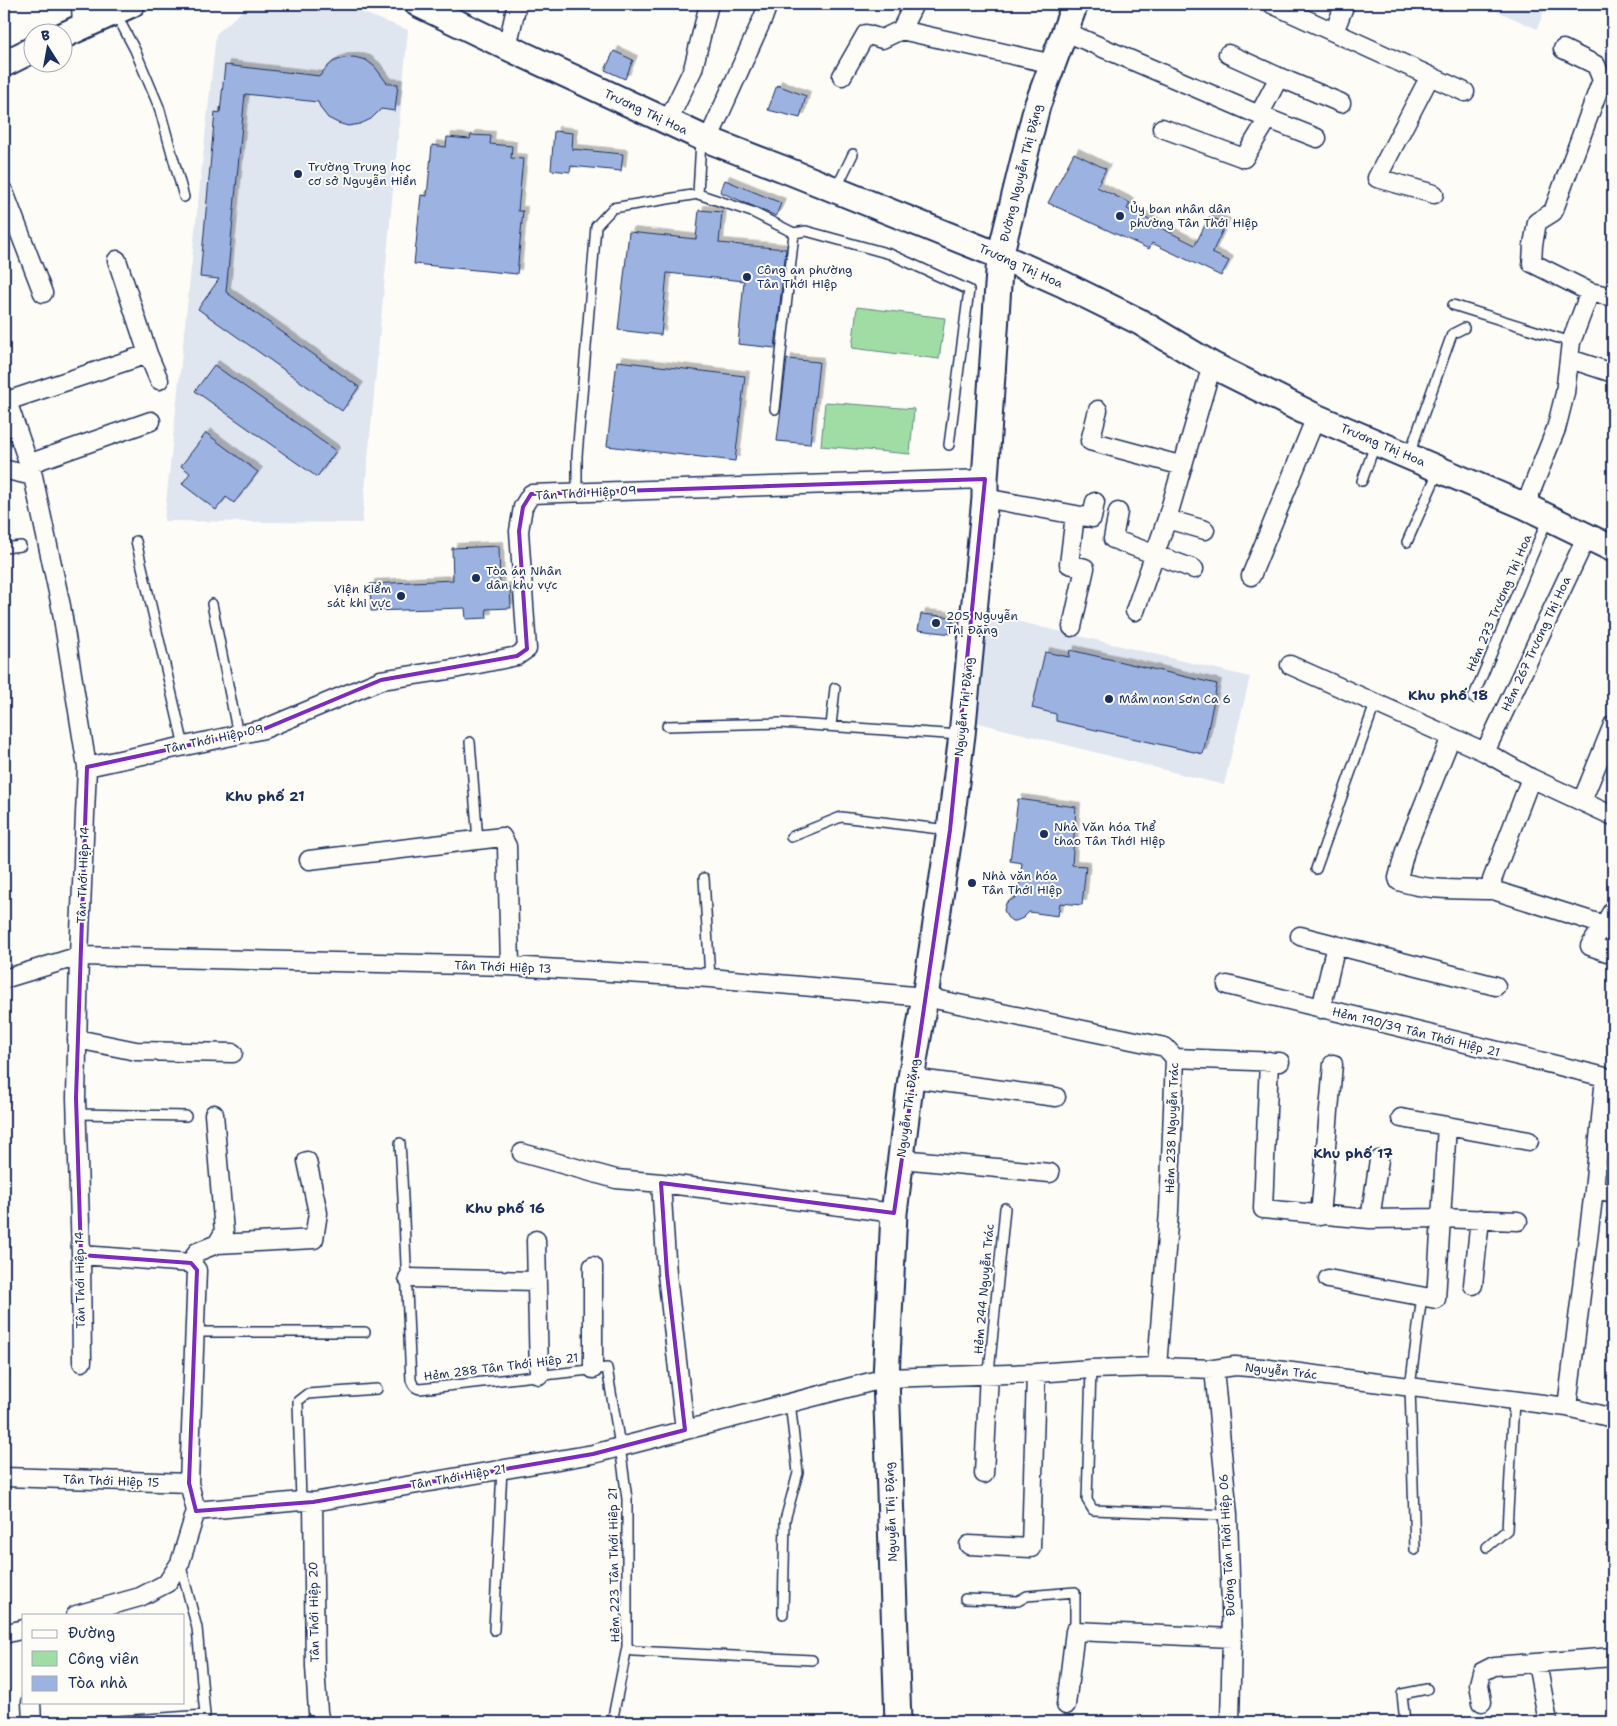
<svg xmlns="http://www.w3.org/2000/svg" width="1617" height="1726" font-family="'Shantell Sans',sans-serif">
<style>
.built{fill:#e0e6f0}
.green{fill:#a0dda4;stroke:#5e8681}
.building{fill:#9cb2e0;stroke:#1b2f5e;filter:url(#shadow)}
.lines{fill:none;stroke-linecap:round;stroke-linejoin:round}
.lane-casing{stroke:#1b2f5e;stroke-width:12}
.street-casing{stroke:#1b2f5e;stroke-width:21}
.secondary-casing{stroke:#1b2f5e;stroke-width:29}
.lane{stroke:#fdfcf7;stroke-width:9}
.street{stroke:#fdfcf7;stroke-width:18}
.secondary{stroke:#fdfcf7;stroke-width:25}
.marked{fill:none;stroke:#7b2cbf;stroke-width:4;stroke-linejoin:round}
.poi-dot{fill:#1b2f5e;stroke:#fdfcf7;stroke-width:2}
.labels{text-anchor:middle;dominant-baseline:central;stroke-width:4;stroke-linejoin:round;paint-order:stroke}
.street-label{font-size:12px;fill:#1b2f5e;stroke:#fdfcf7}
.poi-label{font-size:12px;fill:#1b2f5e;stroke:#fdfcf7;text-anchor:start}
.neighbourhood-label{font-size:14px;font-weight:bold;fill:#1b2f5e;stroke:#fdfcf7}
</style>
<defs>
<filter id="shadow"><feDropShadow dx="4.5" dy="-4.5" stdDeviation="0" flood-color="#0004"/></filter>
</defs>
<rect width="100%" height="100%" fill="#fdfcf7"/>
<filter id="ink" filterUnits="userSpaceOnUse"><feTurbulence type="fractalNoise" baseFrequency=".02" numOctaves="2"/><feDisplacementMap in="SourceGraphic" scale="10" xChannelSelector="R" yChannelSelector="G"/><feConvolveMatrix kernelMatrix="1 2 1 2 8 2 1 2 1" color-interpolation-filters="sRGB"/></filter>
<g filter="url(#ink)">
<!-- built -->
<path class="built" d="M250,4H340L408,30L362,523L164,521L216,34Z
M1481,4H1547L1537,29Z
M983,613L1250,677L1224,785L971,721Z"/>
<!-- green -->
<path class="green" d="M857,307L945,318L939,359L852,348Z
M825,402L914,409L910,454L821,446Z"/>
<!-- building -->
<path class="building" d="M614,51L633,60L625,79L605,70Z
M354,57L366,60L375,67L387,83L398,84L395,111L381,109L371,119L360,124L348,126L338,123L328,118L321,109L318,102L245,94L226,292L359,387L342,411L198,309L219,279L200,277L215,112L220,113L225,65L320,76L325,69L333,62L343,58Z
M777,85L806,96L800,118L768,110Z
M554,131L573,133L572,149L623,154L621,171L571,166L570,172L551,170Z
M471,135L491,136L490,144L512,146L511,158L523,159L518,211H523L517,274L414,264L421,195L427,196L432,145L446,147L447,137L470,139Z
M1074,153L1106,169L1097,187L1130,203L1127,209L1160,225L1159,227L1195,245L1209,217L1226,223L1212,253L1229,261L1221,276L1152,243L1149,249L1048,203Z
M725,180L781,203L776,216L720,192Z
M699,210L722,212L719,243L786,249L775,348L738,344L744,281L667,273L661,335L618,330L629,232L696,239Z
M787,359L819,362L810,444L777,441Z
M617,361L745,376L735,461L607,446Z
M214,365L336,451L317,477L195,391Z
M206,433L258,472L234,503L226,497L216,510L182,484L190,473L181,466Z
M499,546L500,588L510,587L511,608L486,609L487,618L466,619L465,608L371,611L370,584L453,580L452,548Z
M921,614L953,617L952,634L918,630Z
M1070,650L1217,684L1203,754L1056,721V714L1032,708L1045,652L1069,657Z
M1018,799L1076,807L1072,865L1086,866L1082,905L1060,903L1058,916L1029,912L1023,918L1016,921H1012L1007,917L1004,910L1006,903L1018,896L1022,863L1010,861Z"/>
<g class="lines">
<!-- lane casing -->
<g class="lane-casing">
<path id="lane" d="M116,14L135,50L159,107L184,197
M836,189L853,154
M698,194L752,212L794,233L775,409
M794,233L806,231L890,254L969,290L949,445
M1453,305L1571,342
M1409,455L1452,334L1464,328
M1362,481L1375,445
M577,492V456L596,226L613,208L698,194L701,140
M136,541L184,746
M1407,542L1438,472
M4,548L21,546
M212,604L238,735
M1473,698L1548,518
M667,726L780,723L961,735
M831,726L835,688
M470,742L478,840
M791,837L841,817L948,830
M1316,869L1375,704
M704,878L710,978
M77,1114L186,1116
M400,1143C405,1222 407,1301 411,1380C413,1385 414,1388 420,1389L607,1368L620,1446L627,1499V1647L634,1651L812,1660
M195,1332H365
M1091,1369L1087,1500L1093,1510L1228,1515
M989,1373L1005,1208
M4,1375V1372
M301,1501L298,1401L307,1394L377,1389
M1487,1547L1507,1530L1514,1401
M1415,1550L1410,1387L1422,1296
M965,1599L1018,1601L1027,1596L1075,1592V1631
M783,1614L785,1520L798,1473L790,1402
M494,1630L502,1469
M104,1722L205,1715L197,1628L180,1563
M612,1722L627,1647
M1405,1722L1402,1694L1427,1689"/>
</g>
<!-- street casing -->
<g class="street-casing">
<path id="street" d="M81,4L82,27
M914,4L901,30L1053,64
M1272,4L1465,92
M1066,32L1259,115L1317,138
M1334,32L1345,4
M507,47L517,4
M1563,49L1596,65L1602,80L1553,212L1537,222L1533,245L1532,263L1590,292L1613,297
M1228,54L1279,77
M842,76L866,34L882,39L901,30
M1430,76L1377,178L1434,194
M1259,115L1279,77L1341,103
M667,123L693,69L709,4
M1162,128L1244,158L1268,119
M708,140L763,18L768,4
M4,192L43,293
M148,354L159,380
M1570,359L1613,373
M4,399L7,401L33,476L61,606L87,767L79,956L76,1098L81,1255L82,1362
M7,401L148,354L117,260
M1098,410L1090,441L1183,466
M28,464L151,421
M4,471L7,470L33,476
M985,498L1092,518L1095,502
M1525,506L1556,429L1565,393L1571,342L1590,292
M1118,512L1113,539L1194,569
M1205,530L1167,519L1212,365
M1251,576L1316,417
M1135,611L1167,519
M1072,627L1085,568L1069,564L1075,515
M1290,665L1485,752L1531,778L1613,816
M1451,737L1405,851L1398,878L1399,881C1425,891 1465,889 1493,890
M1485,752L1587,536
M87,767L264,729L381,680L454,669L517,656L527,649L519,531L523,507L531,494L985,479
M1531,778L1492,880L1493,890L1604,925L1590,946L1613,954
M1582,801L1613,725
M309,860L502,837L507,846L510,966
M1604,925L1613,910
M1300,936L1496,986
M4,979L79,956L510,966L710,978L925,997L1165,1047L1175,1058L1169,1211L1157,1367
M1227,985L1605,1077L1594,1190L1567,1407
M1321,1009L1336,945
M77,1039L136,1051L233,1053
M1175,1058L1280,1062
M1269,1061L1263,1209L1370,1219L1441,1218L1447,1126L1529,1141
M911,1078L1056,1097
M214,1114L224,1232L217,1244
M1401,1118L1447,1126
M522,1153L616,1179L661,1183L894,1213
M901,1159L1050,1173
M661,1183L667,1274L685,1430
M1594,1190L1613,1192
M1320,1216L1333,1064
M1370,1219L1379,1160
M536,1240L539,1375
M81,1255L191,1263L197,1270L189,1483
M191,1263L197,1252L217,1244L314,1239L318,1213L307,1161
M593,1266V1369
M408,1278L536,1281
M1328,1279L1436,1299L1441,1218L1518,1221
M1473,1285L1480,1219
M1214,1369L1228,1515L1232,1638L1230,1722
M984,1474L989,1373
M4,1477L189,1483L196,1511
M313,1502L315,1667L318,1712L320,1722
M969,1545L1031,1548L1036,1373
M76,1615L140,1597L167,1583L180,1563L196,1511L301,1501L313,1502L593,1454L886,1378L1036,1373L1091,1369L1157,1367L1214,1369L1235,1366L1262,1368L1567,1407L1613,1418
M4,1634L24,1629
M1537,1663L1548,1722
M31,1702L32,1722
M1482,1702L1479,1684L1482,1672L1494,1666L1613,1657
M1066,1705L1075,1631L1232,1638"/>
</g>
<!-- secondary casing -->
<g class="secondary-casing">
<path id="secondary" d="M418,4L507,47L701,137L786,170L1000,256L1063,284L1140,322L1212,365L1316,417L1525,506L1613,549
M62,36L132,4
M4,64L32,50
M898,1722L886,1378L894,1213L911,1078L925,997L950,830L962,735L985,498V479L1000,256L1037,106L1075,4"/>
</g>
<!-- lane -->
<use href="#lane" class="lane"/>
<!-- street -->
<use href="#street" class="street"/>
<!-- secondary -->
<use href="#secondary" class="secondary"/>
</g>
</g>
<!-- marked area -->
<path class="marked" d="M985,479L950,830L894,1213L661,1183L667,1274L685,1430L593,1454L313,1502L196,1511L189,1483L197,1270L191,1263L81,1255L76,1098L87,767L264,729L381,680L517,656L527,649L519,531L523,507L531,494Z"/>
<!-- markers -->
<g class="poi-dot">
<circle cx="298" cy="174" r="5"/>
<circle cx="1120" cy="216" r="5"/>
<circle cx="747" cy="277" r="5"/>
<circle cx="476" cy="578" r="5"/>
<circle cx="401" cy="596" r="5"/>
<circle cx="936" cy="623" r="5"/>
<circle cx="1109" cy="699" r="5"/>
<circle cx="1044" cy="834" r="5"/>
<circle cx="972" cy="883" r="5"/>
</g>
<g class="labels">
<!-- street labels -->
<g class="street-label">
<text transform="translate(646 112) rotate(25)">Trương Thị Hoa</text>
<text transform="translate(1021 173) rotate(-76)">Đường Nguyễn Thị Đặng</text>
<text transform="translate(1021 266) rotate(24)">Trương Thị Hoa</text>
<text transform="translate(1383 445) rotate(23)">Trương Thị Hoa</text>
<text transform="translate(586 493) rotate(-3)">Tân Thới Hiệp 09</text>
<text transform="translate(1499 603) rotate(-67)">Hẻm 273 Trương Thị Hoa</text>
<text transform="translate(1536 644) rotate(-65)">Hẻm 267 Trương Thị Hoa</text>
<text transform="translate(964 707) rotate(-84)">Nguyễn Thị Đặng</text>
<text transform="translate(214 739) rotate(-12)">Tân Thới Hiệp 09</text>
<text transform="translate(83 875) rotate(-88)">Tân Thới Hiệp 14</text>
<text transform="translate(503 967) rotate(2)">Tân Thới Hiệp 13</text>
<text transform="translate(1416 1032) rotate(14)">Hẻm 190/39 Tân Thới Hiệp 21</text>
<text transform="translate(908 1108) rotate(-82)">Nguyễn Thị Đặng</text>
<text transform="translate(1172 1128) rotate(-88)">Hẻm 238 Nguyễn Trác</text>
<text transform="translate(80 1280) rotate(-91)">Tân Thới Hiệp 14</text>
<text transform="translate(984 1289) rotate(-85)">Hẻm 244 Nguyễn Trác</text>
<text transform="translate(501 1367) rotate(-7)">Hẻm 288 Tân Thới Hiêp 21</text>
<text transform="translate(1281 1371) rotate(6)">Nguyễn Trác</text>
<text transform="translate(458 1477) rotate(-10)">Tân Thới Hiệp 21</text>
<text transform="translate(111 1481) rotate(2)">Tân Thới Hiệp 15</text>
<text transform="translate(891 1512) rotate(-92)">Nguyễn Thị Đặng</text>
<text transform="translate(1227 1545) rotate(-93)">Đường Tân Thời Hiệp 06</text>
<text transform="translate(614 1565) rotate(-91)">Hẻm 223 Tân Thới Hiêp 21</text>
<text transform="translate(314 1612) rotate(-91)">Tân Thới Hiệp 20</text>
</g>
<!-- poi labels -->
<g class="poi-label">
<text x="308" y="167">Trường Trung học<tspan x="308" dy="14">cơ sở Nguyễn Hiền</tspan></text>
<text x="1130" y="209">Ủy ban nhân dân<tspan x="1130" dy="14">phường Tân Thới Hiệp</tspan></text>
<text x="757" y="270">Công an phường<tspan x="757" dy="14">Tân Thới Hiệp</tspan></text>
<text x="486" y="571">Tòa án Nhân<tspan x="486" dy="14">dân khu vực</tspan></text>
<text x="391" y="589" text-anchor="end">Viện Kiểm<tspan x="391" dy="14">sát khi vực</tspan></text>
<text x="946" y="616">205 Nguyễn<tspan x="946" dy="14">Thị Đặng</tspan></text>
<text x="1119" y="699">Mầm non Sơn Ca 6</text>
<text x="1054" y="827">Nhà Văn hóa Thể<tspan x="1054" dy="14">thao Tân Thới Hiệp</tspan></text>
<text x="982" y="876">Nhà văn hóa<tspan x="982" dy="14">Tân Thới Hiệp</tspan></text>
</g>
<!-- neighbourhood labels -->
<g class="neighbourhood-label">
<text x="1448" y="695">Khu phố 18</text>
<text x="265" y="796">Khu phố 21</text>
<text x="1353" y="1153">Khu phố 17</text>
<text x="505" y="1208">Khu phố 16</text>
</g>
</g>
<!-- margin -->
<rect width="1617" height="1726" fill="none" stroke="#fdfcf7" stroke-width="20"/>
<rect x="10" y="10" width="1597" height="1706" fill="none" stroke="#1b2f5e" stroke-width="2" filter="url(#ink)"/>
<!-- legend -->
<rect x="22" y="1614" width="162" height="90" fill="#fdfcf7" stroke="#a3aaba"/>
<rect x="32" y="1630" width="25" height="8" fill="#fdfcf7" stroke="#a3aaba"/>
<text x="68" y="1638" font-size="15" fill="#1b2f5e">Đường</text>
<rect x="32" y="1651" width="25" height="15" fill="#a0dda4" stroke="#a3aaba"/>
<text x="68" y="1664" font-size="15" fill="#1b2f5e">Công viên</text>
<rect x="32" y="1676" width="25" height="15" fill="#9cb2e0" stroke="#a3aaba"/>
<text x="68" y="1688" font-size="15" fill="#1b2f5e">Tòa nhà</text>
<!-- north arrow -->
<g transform="translate(48 48) rotate(349)"><circle r="24" fill="#fdfcf7" stroke="#a3aaba"/>
<path d="M0-4L9 19L0 12L-9 19Z" fill="#1b2f5e"/>
<text y="-8" font-size="14" font-weight="bold" text-anchor="middle" fill="#1b2f5e">B</text>
</g>
</svg>
